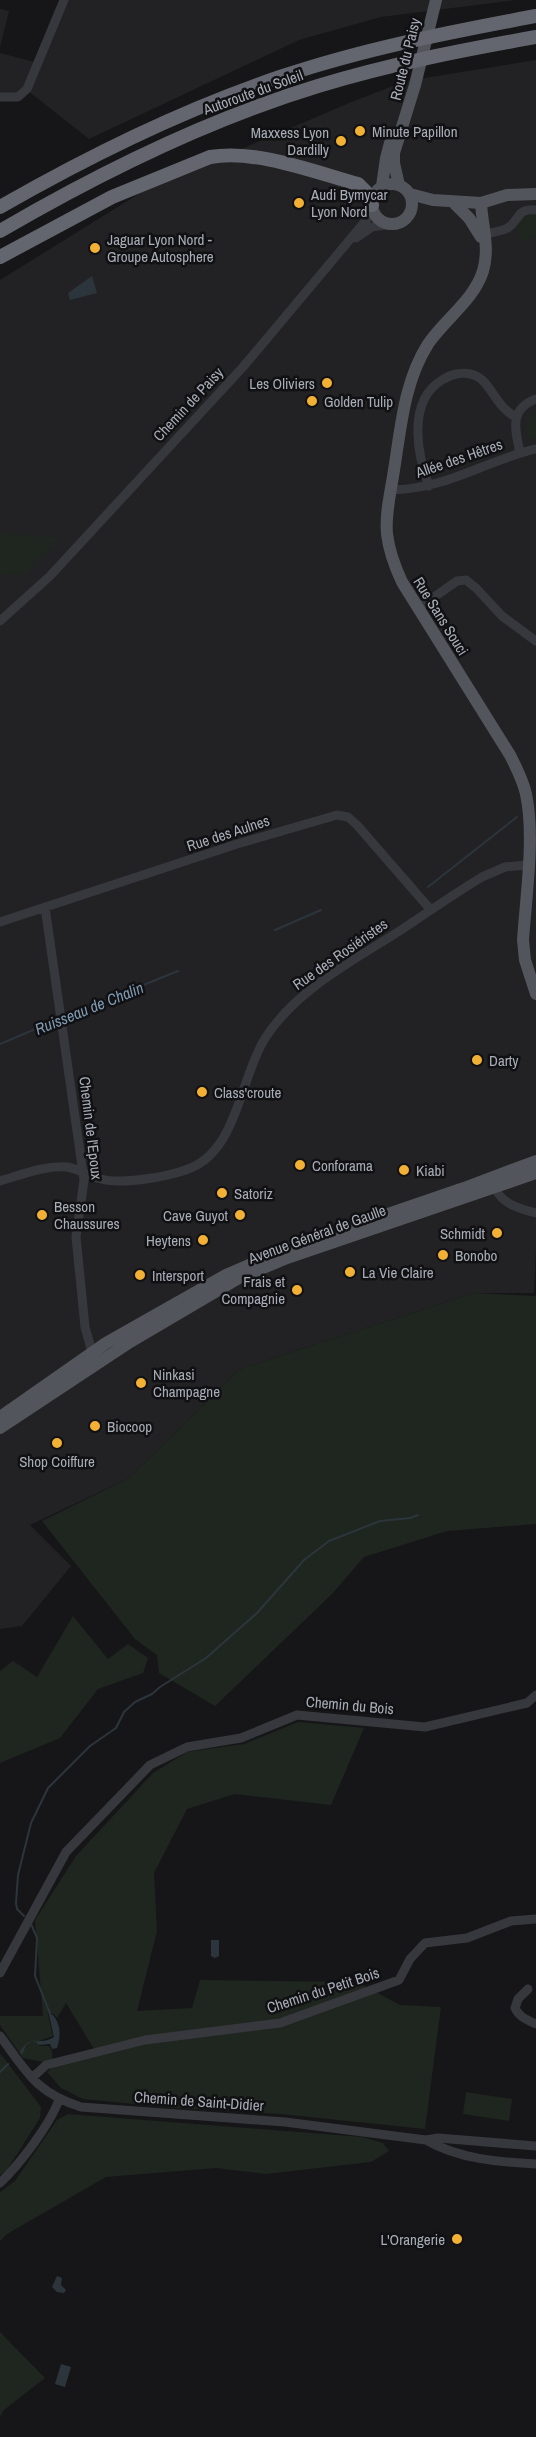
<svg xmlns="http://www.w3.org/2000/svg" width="536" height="2437" font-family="'Archivo Narrow',sans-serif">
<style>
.built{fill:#222225}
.green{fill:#1e261f}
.water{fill:#2c353c}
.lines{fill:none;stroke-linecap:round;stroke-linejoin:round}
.stream{stroke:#2c353c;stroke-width:2}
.minor{stroke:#37383d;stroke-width:9}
.major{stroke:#53555c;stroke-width:12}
.highway{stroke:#63666e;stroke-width:14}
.poi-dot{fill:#f2b134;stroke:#111113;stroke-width:2}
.labels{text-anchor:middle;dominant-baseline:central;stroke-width:5;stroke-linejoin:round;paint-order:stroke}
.street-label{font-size:15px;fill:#a8adb8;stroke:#111113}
.poi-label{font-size:15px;fill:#a8adb8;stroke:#111113;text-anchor:start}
.water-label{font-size:16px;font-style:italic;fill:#7f9bb3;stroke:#111113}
</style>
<rect width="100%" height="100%" fill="#161618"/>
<!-- built -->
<path class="built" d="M64,0H515L381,17L299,40L89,139L27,90L23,94L0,95V53L38,63Z
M0,9L9,11L0,47Z
M536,60V1250L534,1293H474L240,1369L129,1478L30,1525L71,1566L22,1626L0,1629V280L145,190L354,101L406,81Z"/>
<!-- green -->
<path class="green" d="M536,214V237L520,241C514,226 520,214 536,214Z
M536,410V439H533C521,433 528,418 536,410Z
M0,533L60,538L27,572L0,575Z
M474,1293L536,1296V1524L447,1531L364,1557L332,1594L215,1706L159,1673L157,1655L135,1639L42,1521L129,1478L240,1369Z
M73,1616L108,1659L128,1644L148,1658L143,1673L98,1689L60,1738L0,1763V1671L13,1661L37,1677Z
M298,1722L364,1728L331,1805L235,1794L187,1809L154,1873L157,1931L137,2011L192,2008L200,1980L357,1982L400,2005L441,2007L425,2129L281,2114L175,2108L83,2099L61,2088L47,2072L54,2066L94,2049L66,2003L57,2018L54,2014L48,2015L53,2036L39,2041V2046H49L52,2051L53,2060L43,2062L23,2058L0,2025V2016H43L35,1920L76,1856L153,1773L187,1752L244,1744Z
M0,2053L41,2107L40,2118L7,2170L0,2175Z
M466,2092L512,2099L509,2121L463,2114Z
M68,2114L363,2137L383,2143L389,2151L371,2162L266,2174L216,2168L106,2177L7,2234L0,2241V2192L15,2181L57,2120Z
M0,2332L45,2378L4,2410L0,2417Z"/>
<!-- water -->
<path class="water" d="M92,276L97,293L70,300L68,293Z
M211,1940H219V1956L215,1958L211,1956Z
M49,2015H53C61,2025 61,2036 57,2048L52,2049L50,2044L39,2045L34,2040L26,2045L22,2055L20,2052C31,2033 38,2047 54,2037Z
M57,2276L62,2278L61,2285L66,2290L64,2293L57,2292L52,2287Z
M61,2364L71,2367L65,2387L55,2384Z"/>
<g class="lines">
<!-- stream -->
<path class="stream" d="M428,887L517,817
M275,930L321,910
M64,1017L178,971
M0,1044L59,1019
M24,1916L17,1909L16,1903L18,1875L31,1823L48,1788L90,1746L116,1728L124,1712L135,1702L152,1694L160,1687L206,1658L257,1613L304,1560L329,1541L380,1521L410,1518L418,1515
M31,1924L37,1938L35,1976L51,2016
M0,2072L8,2064"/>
<!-- minor -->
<path class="minor" d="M0,97H18L27,89L64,0
M485,235C492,231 503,232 509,227C520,219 517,208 536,210
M356,238L372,227L391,224
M520,453C515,429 509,409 536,399
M429,486C417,454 407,401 442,380C451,374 464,371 474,375C488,380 494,399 505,409C508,412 512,415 516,417
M391,490C447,489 484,461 536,449
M417,609L457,581L466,580L476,588L502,616L536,641
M0,621L50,576L243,367L373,212
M45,907L84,1180L76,1237L85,1327L94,1359
M0,922L237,844L337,815L348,817L357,825L430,909
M0,1181C21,1175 45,1165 67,1167C79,1169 89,1176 101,1179C123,1185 175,1176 195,1166C237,1145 241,1078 264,1040C295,990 353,961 401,930C428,912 454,894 482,877L505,867L527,865
M495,1188C502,1204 520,1209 536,1213
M0,1973L66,1852L150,1765L187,1747L241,1738L297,1715L425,1727L527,1703L536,1695
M528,1989L518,1999L515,2008C519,2017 527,2020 536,2024
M0,2036C27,2072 36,2093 81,2107L285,2122L426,2140L438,2138L536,2146
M32,2078L46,2065L145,2040L280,2023L399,1980L410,1959L425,1943L467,1938L511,1921L536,1919
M426,2140C459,2159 498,2162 536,2164
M0,2183C20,2164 49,2126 59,2100"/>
<!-- major -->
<path class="major" d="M372 204a20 20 0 1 1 40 0a20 20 0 1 1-40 0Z
M399,185L394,163V153L415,85L436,0
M382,186L386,158L390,143
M410,194L433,200L481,203L507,195L536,194
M452,201L469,218L481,237
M481,203C482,225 490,248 483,271C474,300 445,319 428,344C404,382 401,427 394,470C391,491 385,513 387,534C389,551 395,567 402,582L510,755C516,767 523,780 526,794C535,836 526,896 523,940L525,960L536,994
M0,1417L106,1343L226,1275L286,1249L464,1188L536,1161
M0,1428L130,1342L237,1279L287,1258L536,1173"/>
<!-- highway -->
<path class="highway" d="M0,207C89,156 182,110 280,77C363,49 450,32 536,16
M0,231C101,172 206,120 318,86C390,64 463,50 536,37
M0,257L112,197L210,157C256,149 314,172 358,184L365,191L372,205"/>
</g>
<!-- markers -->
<g class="poi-dot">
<circle cx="360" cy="131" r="6"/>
<circle cx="341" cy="141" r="6"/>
<circle cx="299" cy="203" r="6"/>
<circle cx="95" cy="248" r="6"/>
<circle cx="327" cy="383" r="6"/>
<circle cx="312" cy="401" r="6"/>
<circle cx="477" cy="1060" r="6"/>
<circle cx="202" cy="1092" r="6"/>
<circle cx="300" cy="1165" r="6"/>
<circle cx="404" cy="1170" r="6"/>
<circle cx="222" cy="1193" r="6"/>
<circle cx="42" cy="1215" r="6"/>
<circle cx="240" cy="1215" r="6"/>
<circle cx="497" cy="1233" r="6"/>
<circle cx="203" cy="1240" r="6"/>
<circle cx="443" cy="1255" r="6"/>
<circle cx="350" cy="1272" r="6"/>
<circle cx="140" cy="1275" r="6"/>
<circle cx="297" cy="1290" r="6"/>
<circle cx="141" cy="1383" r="6"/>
<circle cx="95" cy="1426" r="6"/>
<circle cx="57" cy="1443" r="6"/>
<circle cx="457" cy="2239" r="6"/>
</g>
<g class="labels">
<!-- street labels -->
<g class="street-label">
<text transform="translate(405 59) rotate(-76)">Route du Paisy</text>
<text transform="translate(253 92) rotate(-20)">Autoroute du Soleil</text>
<text transform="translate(188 404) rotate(-47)">Chemin de Paisy</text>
<text transform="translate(459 458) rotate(-19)">Allée des Hêtres</text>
<text transform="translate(441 616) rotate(58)">Rue Sans Souci</text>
<text transform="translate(228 833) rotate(-18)">Rue des Aulnes</text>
<text transform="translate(340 954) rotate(-35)">Rue des Rosiéristes</text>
<text transform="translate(91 1128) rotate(83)">Chemin de l'Epoux</text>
<text transform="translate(317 1234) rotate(-20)">Avenue Général de Gaulle</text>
<text transform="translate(350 1705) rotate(5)">Chemin du Bois</text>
<text transform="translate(323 1990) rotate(-18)">Chemin du Petit Bois</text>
<text transform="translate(199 2101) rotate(4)">Chemin de Saint-Didier</text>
</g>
<!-- poi labels -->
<g class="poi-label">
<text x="372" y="131">Minute Papillon</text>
<text x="329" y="132" text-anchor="end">Maxxess Lyon<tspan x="329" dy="17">Dardilly</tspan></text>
<text x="311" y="194">Audi Bymycar<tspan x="311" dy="17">Lyon Nord</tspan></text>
<text x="107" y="239">Jaguar Lyon Nord -<tspan x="107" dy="17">Groupe Autosphere</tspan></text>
<text x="315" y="383" text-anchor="end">Les Oliviers</text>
<text x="324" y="401">Golden Tulip</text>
<text x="489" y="1060">Darty</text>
<text x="214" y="1092">Class'croute</text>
<text x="312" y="1165">Conforama</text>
<text x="416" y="1170">Kiabi</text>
<text x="234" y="1193">Satoriz</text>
<text x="54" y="1206">Besson<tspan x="54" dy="17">Chaussures</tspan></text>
<text x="228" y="1215" text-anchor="end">Cave Guyot</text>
<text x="485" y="1233" text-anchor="end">Schmidt</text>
<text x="191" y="1240" text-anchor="end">Heytens</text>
<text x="455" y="1255">Bonobo</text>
<text x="362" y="1272">La Vie Claire</text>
<text x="152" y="1275">Intersport</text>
<text x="285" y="1281" text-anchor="end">Frais et<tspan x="285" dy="17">Compagnie</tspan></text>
<text x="153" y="1374">Ninkasi<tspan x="153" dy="17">Champagne</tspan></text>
<text x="107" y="1426">Biocoop</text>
<text x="57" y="1461" text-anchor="middle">Shop Coiffure</text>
<text x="445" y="2239" text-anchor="end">L'Orangerie</text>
</g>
<!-- water labels -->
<g class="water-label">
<text transform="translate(89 1008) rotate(-22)">Ruisseau de Chalin</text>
</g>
</g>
</svg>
